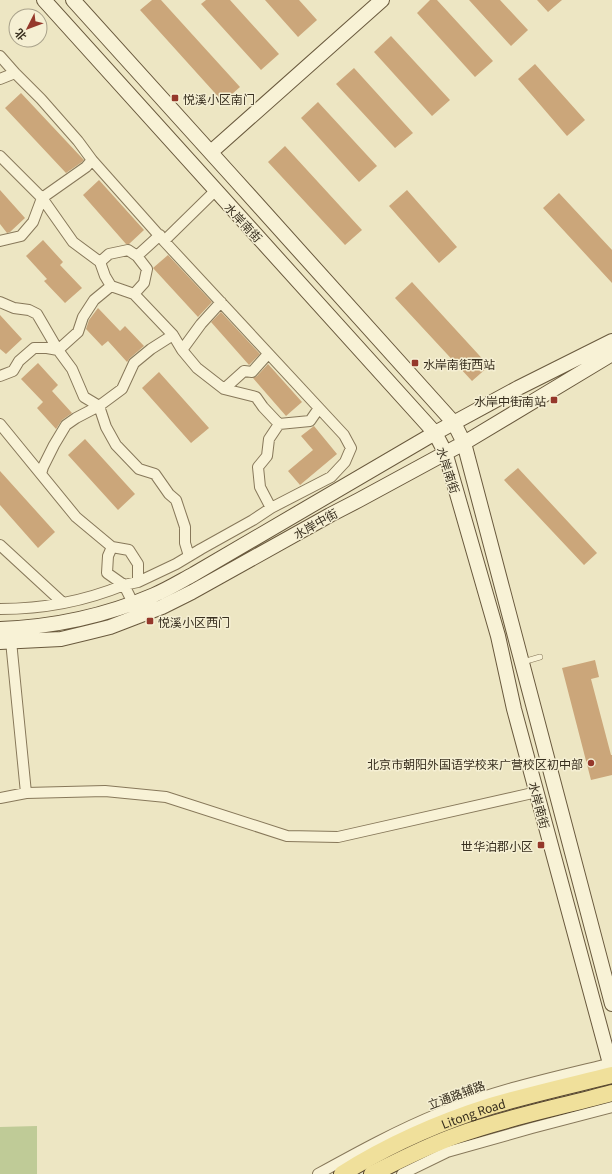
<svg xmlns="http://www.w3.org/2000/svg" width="612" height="1174" font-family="Georgia,'Noto Sans SC',serif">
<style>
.green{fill:#bfcb97}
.building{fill:#cba67a}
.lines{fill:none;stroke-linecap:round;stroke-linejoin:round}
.lane-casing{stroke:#87785a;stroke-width:6}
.street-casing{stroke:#87785a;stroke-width:12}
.secondary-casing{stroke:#69593d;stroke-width:16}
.primary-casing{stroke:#55452e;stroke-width:18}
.lane{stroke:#f8f2d6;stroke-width:5}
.street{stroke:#f8f2d6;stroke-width:10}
.secondary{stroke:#f8f2d6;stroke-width:14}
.primary{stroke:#f0e09b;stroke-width:16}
.poi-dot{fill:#95382b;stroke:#f5efd3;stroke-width:1.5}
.labels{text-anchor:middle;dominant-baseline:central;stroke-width:3;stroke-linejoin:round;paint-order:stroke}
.poi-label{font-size:12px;fill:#372e1e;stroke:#f5efd3;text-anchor:start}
.street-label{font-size:12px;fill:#372e1e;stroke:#f5efd3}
</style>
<rect width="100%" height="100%" fill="#ede6c3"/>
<!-- green -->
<path class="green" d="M37,1126V1174H0V1127Z"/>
<!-- building -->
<path class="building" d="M152,0H161L240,87L223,102L140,10Z
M206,0H230L279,54L261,70L201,4Z
M265,0H299L317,20L298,37Z
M430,0H437L493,61L475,77L417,13Z
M469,0H500L528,30L511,46Z
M537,0H562L548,12Z
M391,36L450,100L432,116L374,52Z
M535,64L585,120L567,136L518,79Z
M354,68L413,133L395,148L336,84Z
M21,93L82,158L84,160L82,162L66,173L5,108Z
M318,102L377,166L359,182L301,118Z
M285,146L362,230L345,245L268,162Z
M99,180L144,230L129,244H126L83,195Z
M0,190L25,218L10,232L7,233L0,224Z
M407,190L457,247L439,263L389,206Z
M559,193L612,250V283L543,208Z
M43,240L63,262L60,265L82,288L65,303L44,281L47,279L26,256Z
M168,255L212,302L198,317L153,268Z
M412,282L489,366L472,381L395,298Z
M98,308L120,331L125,326L144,346L130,358L127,362L108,341L102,346L86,329L89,320Z
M221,312L260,354L249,365L211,322Z
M0,315L22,339L6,354L0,349Z
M38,363L58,385L52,391L72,413L62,420L56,429L37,408L43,402L21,379Z
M268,364L302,402L286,416L253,378L257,376Z
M159,372L209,428L191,443L142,388Z
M314,426L337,454L300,485L288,471L313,450L301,436Z
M85,439L135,494L118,510L68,455Z
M518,468L597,553L584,565L504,480Z
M0,471L55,532L38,548L0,505Z
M595,660L599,677L591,679L611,755H612V775L591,780L562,668Z"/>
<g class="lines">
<!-- lane casing -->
<g class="lane-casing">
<path id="lane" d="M523,662L540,657"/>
</g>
<!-- street casing -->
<g class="street-casing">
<path id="street" d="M0,56L15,73L41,99L78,141L92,160L164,241L215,191
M0,79L15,73
M0,156L42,198L73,242L100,262
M0,241L21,236L33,222L42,198L86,167L92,160
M111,286L134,294L144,283L147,269L137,256
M134,294L173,335L182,350L197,368L224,389L256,397L263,407L279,424
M0,302L14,308L29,310L37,314L58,350L72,369L84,397L99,406L106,427L116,445L139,469L155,474L169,494L176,500L185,527V543L189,556
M182,350L201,324L221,302
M0,376L13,371L19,361L34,348H47L58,350L78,332L83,317L94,300L111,286L105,276L100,262L109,254L128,250L137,256L160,235
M224,389L244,371L252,372L268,354
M0,424L76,517L112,547L108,556L107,573L124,585C85,601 42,609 0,609
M41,474L43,467L54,445L66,425L76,418L99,406L122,389L134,363L151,349L173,335
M271,508L260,487L258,467L267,456L269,439L279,424L310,421L319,408
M0,545L63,603
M112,547L129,550L138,564V582
M133,603L124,585L138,582L176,564L201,549L253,520L271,508L331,477L345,462L351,448L344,435L164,241
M11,641L26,793
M0,798L26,793L105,791L166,797L287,836L338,837L537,792
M318,1174C358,1152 398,1130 440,1113C494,1090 555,1077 612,1063
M402,1174L447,1152L532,1128L612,1107"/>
</g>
<!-- secondary casing -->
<g class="secondary-casing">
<path id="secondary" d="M44,0L435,433L445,452L498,636L514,709L612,1071
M73,0L231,175L454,423L464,443L612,1004
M211,152L382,0
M0,629C53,627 105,616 154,595C168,589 181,581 194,574L435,433L518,388L612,341
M0,642L61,639L90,632L110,627L162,607L192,592L330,515L359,500L464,443L612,354"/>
</g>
<!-- primary casing -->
<g class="primary-casing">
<g id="primary">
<path id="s1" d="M342,1174C388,1145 440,1122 491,1106C531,1094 572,1085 612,1075"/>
<path d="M372,1174C400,1160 429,1145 458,1135C508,1117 561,1107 612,1093"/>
</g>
</g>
<!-- lane -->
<use href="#lane" class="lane"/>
<!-- street -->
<use href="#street" class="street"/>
<!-- secondary -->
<use href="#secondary" class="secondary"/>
<!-- primary -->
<use href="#primary" class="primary"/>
</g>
<!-- markers -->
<g class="poi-dot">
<rect x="171" y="94" width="8" height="8" rx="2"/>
<rect x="411" y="359" width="8" height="8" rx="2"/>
<rect x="550" y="396" width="8" height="8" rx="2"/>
<rect x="146" y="617" width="8" height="8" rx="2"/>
<circle cx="591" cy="763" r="4"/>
<rect x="537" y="841" width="8" height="8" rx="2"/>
</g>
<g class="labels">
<!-- poi labels -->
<g class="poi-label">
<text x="183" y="98">悦溪小区南门</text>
<text x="423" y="363">水岸南街西站</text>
<text x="546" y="400" text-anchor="end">水岸中街南站</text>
<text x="158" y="621">悦溪小区西门</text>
<text x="583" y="763" text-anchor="end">北京市朝阳外国语学校来广营校区初中部</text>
<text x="533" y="845" text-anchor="end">世华泊郡小区</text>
</g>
<!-- street labels -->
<g class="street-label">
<text transform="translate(244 222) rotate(47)">水岸南街</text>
<text transform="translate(449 470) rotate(72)">水岸南街</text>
<text transform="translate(315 523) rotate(-29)">水岸中街</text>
<text transform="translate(540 805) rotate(75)">水岸南街</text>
<text transform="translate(456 1094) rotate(-20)">立通路辅路</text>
<text stroke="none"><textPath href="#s1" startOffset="145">Litong Road</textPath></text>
</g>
</g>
<!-- north arrow -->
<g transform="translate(28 28) rotate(228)"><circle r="19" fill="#f5efd3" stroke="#a9a28b"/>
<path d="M0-3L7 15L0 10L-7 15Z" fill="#95382b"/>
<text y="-6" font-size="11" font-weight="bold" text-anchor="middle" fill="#372e1e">北</text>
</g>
</svg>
